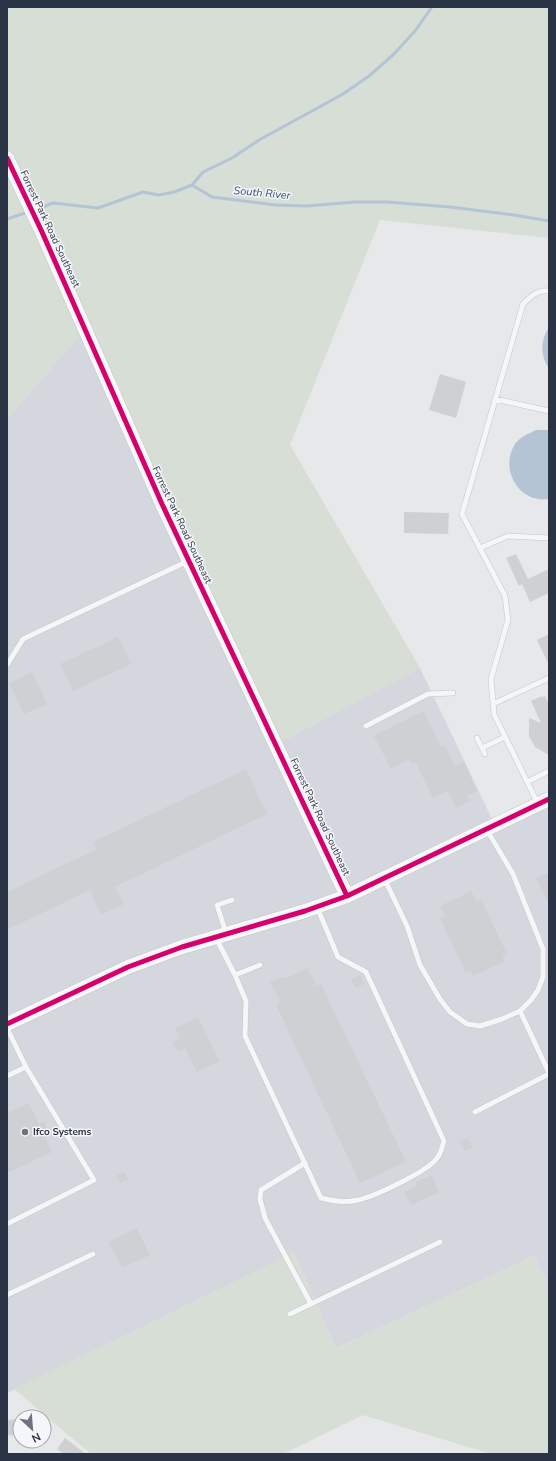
<svg xmlns="http://www.w3.org/2000/svg" width="556" height="1461" font-family="'Nunito Sans',sans-serif">
<style>
.built{fill:#d4d7dd}
.green{fill:#d6ded6}
.water{fill:#b4c4d5}
.lines{fill:none;stroke-linecap:round;stroke-linejoin:round}
.stream{stroke:#b4c4d5;stroke-width:3}
.building{fill:#ced0d3}
.lane-casing{stroke:#c4c6c8;stroke-width:6}
.secondary-casing{stroke:#c4c6c8;stroke-width:15}
.lane{stroke:#f5f6f7;stroke-width:5}
.secondary{stroke:#f8f8f8;stroke-width:14}
.cycleway-casing{stroke:#f4f6f9;stroke-width:8}
.cycleway{stroke:#d6006c;stroke-width:5}
.poi-dot{fill:#6c737f;stroke:#f4f6f9;stroke-width:1.5}
.labels{text-anchor:middle;dominant-baseline:central;stroke-width:3;stroke-linejoin:round;paint-order:stroke}
.street-label{font-size:10px;fill:#2b3445;stroke:#f4f6f9}
.poi-label{font-size:10px;font-weight:bold;fill:#2b3445;stroke:#f4f6f9;text-anchor:start}
.water-label{font-size:11px;font-style:italic;fill:#34527a;stroke:#f4f6f9}
</style>
<rect width="100%" height="100%" fill="#e6e8ea"/>
<!-- built -->
<path class="built" d="M85,329L271,747L420,668L493,821L549,794V1286L534,1256L336,1348L294,1253L7,1393V419Z"/>
<!-- green -->
<path class="green" d="M7,7H549V238L380,220L290,445L420,668L271,747L84,330L7,419Z
M294,1253L336,1348L534,1256L549,1286V1454H491L363,1415L283,1454H91L14,1389Z"/>
<!-- water -->
<path class="water" d="M549,327V369C540,355 540,341 549,327Z
M536,430H549V499C519,504 499,469 515,444C520,437 528,434 536,430Z"/>
<g class="lines">
<!-- stream -->
<path class="stream" d="M192,185L212,197L275,205L307,206L355,202H387L450,207L514,215L549,221
M35,210L53,203L98,208L143,192L159,195L174,192L192,185L203,172L232,158L259,140L343,94L369,76L393,55L415,31L432,7
M7,219L28,212"/>
</g>
<!-- building -->
<path class="building" d="M440,374L466,382L456,418L429,410Z
M404,512L449,513L448,534L404,533Z
M516,554L528,579L549,569V593L530,602L522,584L519,586L506,558Z
M549,634V665L537,640Z
M118,637L131,664L73,691L60,664Z
M32,672L47,704L24,714L9,683Z
M542,696L543,697L545,696L549,704V755L535,747L529,736V718L541,723L531,701Z
M423,711L441,747L444,745L455,766L464,761L477,791L467,796L470,801L456,808L448,791L433,798L415,761L411,763L410,759L391,769L374,736Z
M246,769L267,814L115,887L124,904L101,915L90,890L7,930V892L97,849L93,842Z
M549,872V904L536,878Z
M471,891L477,901L481,899L507,954L502,956L505,961L473,976L471,971L466,973L440,918L445,916L440,906Z
M308,968L316,986L321,984L406,1162L360,1183L276,1005L281,1003L270,982L282,977L283,979Z
M360,975L364,984L355,988L351,979Z
M198,1017L219,1061L197,1072L185,1048L178,1052L173,1042L180,1038L175,1028Z
M29,1103L39,1124L44,1122L48,1130L43,1133L52,1152L7,1173V1113Z
M468,1138L473,1147L465,1151L460,1142Z
M124,1172L128,1179L120,1183L117,1175Z
M431,1175L439,1192L411,1205L404,1192L418,1185L416,1182Z
M137,1228L150,1255L122,1268L109,1242Z
M17,1419L18,1436L7,1435V1420Z
M65,1438L86,1454H64L57,1449Z"/>
<g class="lines">
<!-- lane casing -->
<g class="lane-casing">
<path id="lane" d="M495,399L549,411
M480,548L508,536L549,538
M7,665L23,639L188,561
M493,704L549,678
M366,726L428,694L453,693
M477,738L482,748
M485,754L482,748L505,737
M527,782L549,771
M538,804L494,714L491,679L508,620L505,596L462,514L523,304C530,297 538,289 549,291
M384,878L407,926L420,965L440,999L450,1012L467,1024L480,1026L502,1019L520,1011L531,1000L538,990L543,977V949L513,874L487,830
M226,933L217,905L232,900
M216,938L235,975L260,965
M235,975L246,1001L245,1036L321,1198C334,1201 345,1203 358,1200C373,1197 429,1171 437,1158C441,1154 442,1147 444,1141L366,972L338,957L317,907
M520,1011L549,1073
M7,1028L26,1067L94,1180L7,1224
M7,1076L26,1067
M475,1112L549,1074
M305,1163L261,1190L260,1199L265,1218L311,1304
M7,1295L93,1254
M290,1314L440,1242"/>
</g>
<!-- secondary casing -->
<g class="secondary-casing">
<path id="secondary" d="M7,158L42,232L162,504L347,896
M7,1024L128,967L182,947L305,911L347,896L549,799"/>
</g>
<!-- lane -->
<use href="#lane" class="lane"/>
<!-- secondary -->
<use href="#secondary" class="secondary"/>
<!-- cycleway casing -->
<g class="cycleway-casing">
<path id="cycleway" d="M7,158L42,232L162,504L347,896
M7,1024L128,967L182,947L305,911L347,896L549,799"/>
</g>
<!-- cycleway -->
<use href="#cycleway" class="cycleway"/>
</g>
<!-- markers -->
<circle class="poi-dot" cx="25" cy="1132" r="4"/>
<g class="labels">
<!-- street labels -->
<g class="street-label">
<text transform="translate(50 229) rotate(65)">Forrest Park Road Southeast</text>
<text transform="translate(182 525) rotate(65)">Forrest Park Road Southeast</text>
<text transform="translate(320 817) rotate(65)">Forrest Park Road Southeast</text>
</g>
<!-- poi labels -->
<g class="poi-label">
<text x="33" y="1132">Ifco Systems</text>
</g>
<!-- water labels -->
<g class="water-label">
<text transform="translate(262 193) rotate(5)">South River</text>
</g>
</g>
<!-- border -->
<rect width="556" height="1461" fill="none" stroke="#2b3445" stroke-width="16"/>
<!-- north arrow -->
<g transform="translate(32 1429) rotate(154)"><circle r="19" fill="#f4f6f9" stroke="#a4a8b1"/>
<path d="M0-3L7 15L0 10L-7 15Z" fill="#6c737f"/>
<text y="-6" font-size="11" font-weight="bold" text-anchor="middle" fill="#2b3445">N</text>
</g>
</svg>
